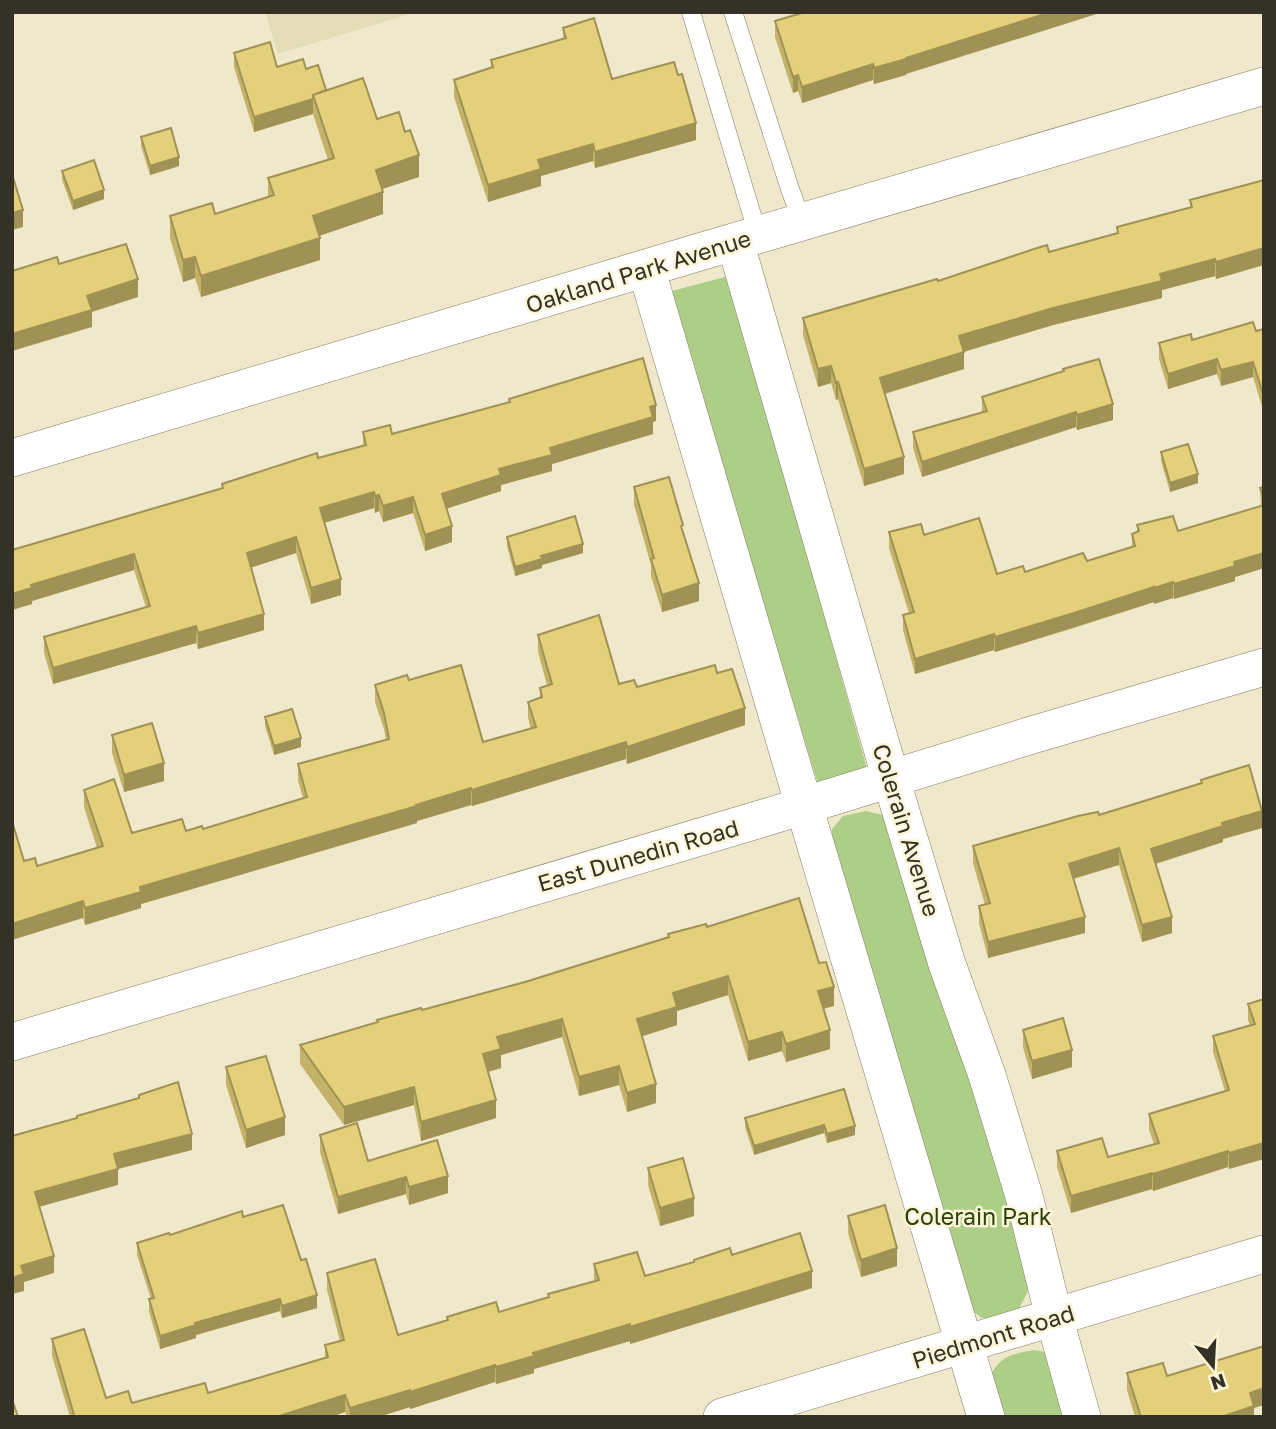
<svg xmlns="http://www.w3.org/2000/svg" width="1276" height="1429" font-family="'Golos Text',sans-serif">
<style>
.built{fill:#e5dcb8}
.green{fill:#acce86}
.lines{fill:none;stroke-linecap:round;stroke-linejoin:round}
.service-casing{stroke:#827b61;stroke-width:19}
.minor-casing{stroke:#827b61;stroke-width:38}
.service{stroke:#fff;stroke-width:18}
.minor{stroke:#fff;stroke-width:37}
.wall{fill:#c4b269}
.shaded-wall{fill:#a09155}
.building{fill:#e4cf7a;stroke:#a09155;stroke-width:2}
.labels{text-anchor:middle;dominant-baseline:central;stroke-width:5;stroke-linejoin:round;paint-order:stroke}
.street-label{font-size:23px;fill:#343126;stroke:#fcf5d8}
.park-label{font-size:23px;fill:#2d420b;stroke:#fcf5d8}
</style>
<rect width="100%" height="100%" fill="#efe8cb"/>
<!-- built -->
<path class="built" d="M265,12H416L278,54Z"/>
<!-- green -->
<path class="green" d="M729,276L867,769L819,787L668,292Z
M866,811L887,816L1016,1205L1029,1289L1019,1309L1003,1317L982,1318L966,1306L829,852L832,829L843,816Z
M1034,1350L1051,1353L1073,1417H997L987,1381C1001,1356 1006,1355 1034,1350Z"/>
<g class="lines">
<!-- service casing -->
<g class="service-casing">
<path id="service" d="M691,12L758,235
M733,12L790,189L802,222"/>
</g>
<!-- minor casing -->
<g class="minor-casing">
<path id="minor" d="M735,242L891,779L947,964L987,1075L1024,1196L1054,1317L1082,1417
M646,268L804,806L986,1417
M12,458L696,253L1264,86
M12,1042L767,817L1032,735L1264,667
M722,1417L1264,1254"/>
</g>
<!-- service -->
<use href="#service" class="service"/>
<!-- minor -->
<use href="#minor" class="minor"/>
</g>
<!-- wall -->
<path class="wall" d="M775,21L906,74V75L874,84L873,80L802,103L798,91L793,93L775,37Z
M563,28L612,79L696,140L595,168L593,161L541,176V186L488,202L454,97V80L491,68V60L563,39Z
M234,53L277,67L326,90L377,119L419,177L382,189L383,214L319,236L320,260L201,297L195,278L183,282L170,238V216L215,214L268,196V178L328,160L313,114L254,132L234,67Z
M141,137L179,166L150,175L141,146Z
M62,171L104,199L73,210L62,180Z
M1264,180L1216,279L1215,276L1162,290V298L1053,325L964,352V369L885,394L904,474L864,486L838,399L836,400L831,383L818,387L803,335V318L1117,233V227L1190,207V200Z
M1264,329V413L1253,377L1221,386L1217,374L1168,389L1159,359V343L1256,331Z
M1063,371L1113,420L1077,430L1076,427L922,477L913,448V432L982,412V397Z
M509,399L656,421L653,422V434L552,464V471L501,485V491L446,509L452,542L425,551L413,513L383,522L379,511L375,513L374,508L324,523L341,595L311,604L296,553L251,567L264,630L198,649L196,643L53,684L44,653V637L146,607L134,570L32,601V604L12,610V550L222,488V484L363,446V432L392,434L509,402Z
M1161,452L1198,483L1170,492L1161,461Z
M634,487L699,601L662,612L651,576V565L634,505Z
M1264,487V568L1235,577V581L1174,599L1173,598L1154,604V602L1074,628L995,652L994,650L915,674L903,630V615L909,613L889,548V532L924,535L997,574L1025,572L1087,561L1132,547V534L1137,531V525L1178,531L1261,506L1260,488Z
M507,537L583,553L542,565V568L515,576L507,546Z
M538,635L619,684L637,687L717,673L745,725L627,764L626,759L472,806L471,805L417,821V823L141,904V908L85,925L83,918L24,861L37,866L97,848L84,807V790L132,833L186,831L203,829L303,798L298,781V764L386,740L384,729L375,702V685L409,680L483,742L531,729L528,718V702L540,698V688L547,685L538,652Z
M265,717L301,747L274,755L265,726Z
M112,735L164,781L124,792L112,753Z
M1201,780L1262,828L1223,839V842L1156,864L1172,933L1142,942L1119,865L1073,879L1085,933L988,958L979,923V906L985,905L973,863V846L1099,815L1201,783Z
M707,927L819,963L834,1006L823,1009L830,1049L786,1062L782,1051L748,1061L728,995L677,1011V1025L642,1036L656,1103L627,1112L619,1085L579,1096L562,1037L501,1055V1068L488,1072L496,1118L421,1141L414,1105L344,1125L300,1064V1045L377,1023V1020L422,1010L525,982Z
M1264,999L1229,1169L1228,1167L1153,1191L1152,1189L1071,1213L1057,1167V1151L1108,1157L1154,1144L1149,1130V1114L1225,1091L1213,1052V1036L1250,1025L1248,1020V1004Z
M1023,1030L1072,1067L1032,1079L1023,1047Z
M226,1067L285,1135L246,1148L226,1085Z
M844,1089L855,1135L827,1143L824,1133L754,1155L745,1127V1118Z
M320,1135L368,1161L448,1193L409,1205L406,1194L338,1214L320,1152Z
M648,1168L694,1216L660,1226L648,1185Z
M848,1216L897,1266L861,1277L848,1233Z
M243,1217L301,1260L317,1308L282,1318L280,1311L196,1335V1338L160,1349L149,1312V1299H151L137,1255V1243Z
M732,1255L812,1288L630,1344V1341L534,1369V1373L496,1384L495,1382L410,1409V1407L378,1417H347L345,1412L70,1417L52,1356V1339L106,1398L132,1403L208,1393L325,1358V1345L340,1341L327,1290V1273L398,1335L447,1320V1317L499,1312L548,1297V1294L594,1281V1264L645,1276Z
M1127,1373L1254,1408V1417H1135L1127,1390Z"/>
<!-- shaded-wall -->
<path class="shaded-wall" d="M1051,12H1103L906,74V75L874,84V68Z
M873,64V80L802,103V87Z
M798,75V91L793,93V77Z
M313,99V114L254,132V117Z
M696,123V140L595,168V152Z
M593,144V161L541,176V186L488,202V185L538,160Z
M419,155V177L376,191V170Z
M179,157V166L150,175V166Z
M104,190V199L73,210V201Z
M383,192V214L313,238V216Z
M23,210V227L12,230V213Z
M320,238V260L201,297V276Z
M1264,248V265L1216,279V262Z
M195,257V278L183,282V260Z
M1215,259V276L1162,290V298L1053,325L959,353V336L1160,274Z
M138,279V297L92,312V327L12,351V334L87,296Z
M964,352V369L880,395V378Z
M1217,359V374L1168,389V374Z
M1253,362V377L1221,386V370Z
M831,366V383L818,387V369Z
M838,382V399L836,400V383Z
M1113,404V420L1077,430V415Z
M656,405V421L653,422V434L552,464V471L501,485V491L442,510V494L550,448Z
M1076,412V427L922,477V462Z
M904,457V474L864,486V469Z
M1198,474V483L1170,492V483Z
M374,492V508L320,524V508Z
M379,495V511L375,513V496Z
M413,497V513L383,522V506Z
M452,526V542L425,551V535Z
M296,537V553L247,569V553Z
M583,544V553L542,565V568L515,576V567L541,556Z
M1264,553V568L1235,577V581L1174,599V584L1234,562Z
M134,554V570L32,601V604L12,610V594L31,585Z
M341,579V595L311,604V588Z
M1173,582V598L1154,604V588Z
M699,583V601L662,612V595Z
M1154,587V602L995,652V637Z
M264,614V630L198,649V633Z
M196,626V643L53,684V668Z
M994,634V650L915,674V659Z
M745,708V725L627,764V747Z
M301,738V747L274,755V746Z
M626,742V759L472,806V790Z
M164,763V781L124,792V775Z
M471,788V805L417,821V823L141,904V908L85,925V908L140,887Z
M1262,811V828L1223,839V842L1151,865V849L1222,823Z
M1119,848V865L1069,880V864Z
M83,901V918L12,940V924Z
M1085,917V933L988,958V942Z
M1172,917V933L1142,942V925Z
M728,976V995L677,1011V1025L637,1038V1019L673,993Z
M834,987V1006L818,1010V991Z
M562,1019V1037L501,1055V1068L483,1073V1054L497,1037Z
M830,1030V1049L786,1062V1044Z
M782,1032V1051L748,1061V1042Z
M1072,1050V1067L1032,1079V1061Z
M619,1066V1085L579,1096V1077Z
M656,1084V1103L627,1112V1093Z
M414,1087V1105L344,1125V1107Z
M496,1100V1118L421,1141V1122Z
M285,1117V1135L246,1148V1130Z
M824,1125V1133L754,1155V1146Z
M855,1126V1135L827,1143V1134Z
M192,1134V1150L118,1169V1185L35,1208V1192L114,1154Z
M1264,1143V1159L1229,1169V1153Z
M1228,1151V1167L1153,1191V1174Z
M1152,1173V1189L1071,1213V1196Z
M448,1176V1193L409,1205V1187Z
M406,1177V1194L338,1214V1197Z
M694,1198V1216L660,1226V1208Z
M897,1248V1266L861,1277V1260Z
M54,1256V1273L24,1282V1291L12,1294V1278L21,1266Z
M812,1271V1288L630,1344V1327Z
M317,1295V1308L282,1318V1306Z
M280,1299V1311L196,1335V1338L160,1349V1336L195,1323Z
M630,1324V1341L534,1369V1373L496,1384V1367L533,1353Z
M495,1365V1382L410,1409V1392Z
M1264,1388V1405L1254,1408V1417H1221L1250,1393Z
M410,1390V1407L378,1417H350V1408Z
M345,1395V1412L331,1417H276Z"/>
<!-- building -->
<path class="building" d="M805,12H1051L906,58V59L874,68L873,64L802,87L798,75L793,77L775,21Z
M594,18L612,79L674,62L678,75L682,74L696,123L595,152L593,144L538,160L541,169L488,185L454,80L493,67L491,60L566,38L563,28Z
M270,42L277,67L303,59L306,69L318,65L326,90L313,95V99L254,117L234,53Z
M363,78L377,119L399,112L405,132L410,130L419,155L376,170L383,192L313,216L320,238L201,276L195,257L183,260L170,216L212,203L215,214L274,195L268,178L334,158L313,95Z
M171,128L179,157L150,166L141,137Z
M94,160L104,190L73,201L62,171Z
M12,174L23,210L12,213Z
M1264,180V248L1216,262L1215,259L1160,274L1162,281L1053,308L959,336L964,352L880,378L904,457L864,469L838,382L836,383L831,366L818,369L803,318L937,279L938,281L1034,249L1047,245L1049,252L1118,233L1117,227L1192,207L1190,200Z
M126,244L138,279L87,296L92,310L12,334V271L57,257L59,264Z
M1253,322L1256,331L1264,329V397L1253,362L1221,370L1217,359L1168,374L1159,343L1191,334L1192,340Z
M643,358L656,405L650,407L653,417L550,448L552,455L499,469L501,475L442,494L452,526L425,535L413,497L383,506L379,495L375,496L374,492L320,508L341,579L311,588L296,537L247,553L264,614L198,633L196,626L53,668L44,637L150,606L134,554L31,585L32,588L12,594V550L223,488L222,484L317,453L318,458L366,445L363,432L390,425L392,434L510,402L509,399Z
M1099,359L1113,404L1077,415L1076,412L922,462L913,432L987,411L982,397L1064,371L1063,369Z
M1188,444L1198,474L1170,483L1161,452Z
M669,477L683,525L681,526L699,583L662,595L651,559L654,558L634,487Z
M1264,487V499L1260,488Z
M1264,505V553L1234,562L1235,566L1174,584L1173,582L1154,588V587L1074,613L995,637L994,634L915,659L903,615L914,612L889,532L921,524L924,535L979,518L997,574L1023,566L1025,572L1083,553L1087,561L1135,546L1132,534L1139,531L1137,525L1173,516L1178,531Z
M575,516L583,544L541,556L542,559L515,567L507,537Z
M599,615L619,684L634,680L637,687L715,665L717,673L732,669L745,708L627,747L626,742L472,790L471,788L416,805L417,806L140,887L141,892L85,908L83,901L12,924V821L24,861L35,858L37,866L103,846L84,790L114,779L132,833L182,819L186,831L202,826L203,829L307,797L298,764L389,739L384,713L375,685L407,675L409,680L461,665L483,742L536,727L528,702L542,697L540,688L552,684L538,635Z
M292,709L301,738L274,746L265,717Z
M152,723L164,763L124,775L112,735Z
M1249,765L1262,811L1222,823L1223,826L1151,849L1172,917L1142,925L1119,848L1069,864L1085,917L988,942L979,906L990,903L973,846L1078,816L1098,812L1099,815L1202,783L1201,780Z
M799,898L819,963L826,962L834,987L818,991L830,1030L786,1044L782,1032L748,1042L728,976L673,993L677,1007L637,1019L656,1084L627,1093L619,1066L579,1077L562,1019L497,1037L501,1049L483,1054L496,1100L421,1122L414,1087L344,1107L300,1045L378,1022L377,1020L421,1008L422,1010L525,982L669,937L668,934L706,924L707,927Z
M1264,999V1143L1229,1153L1228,1151L1153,1174L1152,1173L1071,1196L1057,1151L1102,1138L1108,1157L1159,1143L1149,1114L1229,1090L1213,1036L1255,1024L1248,1004Z
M1063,1018L1072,1050L1032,1061L1023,1030Z
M266,1056L285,1117L246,1130L226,1067Z
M178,1082L192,1134L114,1154L118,1169L35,1192L54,1256L21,1266L24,1274L12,1278V1136L77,1118V1116L139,1098V1095Z
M844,1089L855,1126L827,1134L824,1125L754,1146L745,1118Z
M357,1123L368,1161L437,1140L448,1176L409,1187L406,1177L338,1197L320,1135Z
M683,1158L694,1198L660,1208L648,1168Z
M283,1205L301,1260L306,1259L317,1295L282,1306L280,1299L195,1323L196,1325L160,1336L149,1299L154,1298L137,1243L169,1233L170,1235L242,1211L243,1217Z
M885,1205L897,1248L861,1260L848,1216Z
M800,1233L812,1271L630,1327V1324L533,1353L534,1356L496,1367L495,1365L410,1392V1390L350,1408L345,1395L276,1417H71L74,1415L52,1339L84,1329L106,1398L128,1391L132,1403L205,1383L208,1393L328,1357L325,1345L344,1340L327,1273L375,1259L398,1335L448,1320L447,1317L496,1302L499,1312L549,1297L548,1294L599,1280L594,1264L637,1252L645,1276L694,1262V1260L730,1248L732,1255Z
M1264,1346V1388L1250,1393L1254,1406L1221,1417H1141L1127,1373L1163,1363L1167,1376Z
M12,1399L18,1417H12Z"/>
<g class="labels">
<!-- street labels -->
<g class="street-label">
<text transform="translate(638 271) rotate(-17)">Oakland Park Avenue</text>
<text transform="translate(907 830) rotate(73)">Colerain Avenue</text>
<text transform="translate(638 855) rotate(-16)">East Dunedin Road</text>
<text transform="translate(993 1336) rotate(-17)">Piedmont Road</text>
</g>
<!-- park labels -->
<g class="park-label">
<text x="978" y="1216">Colerain Park</text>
</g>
</g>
<!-- border -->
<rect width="1276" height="1429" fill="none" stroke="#343126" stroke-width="28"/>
<!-- north arrow -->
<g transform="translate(1213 1366) rotate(162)" stroke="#fcf5d8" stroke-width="5" paint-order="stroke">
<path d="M0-5L12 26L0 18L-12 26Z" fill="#343126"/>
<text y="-10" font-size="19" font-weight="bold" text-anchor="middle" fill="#343126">N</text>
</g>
</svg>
